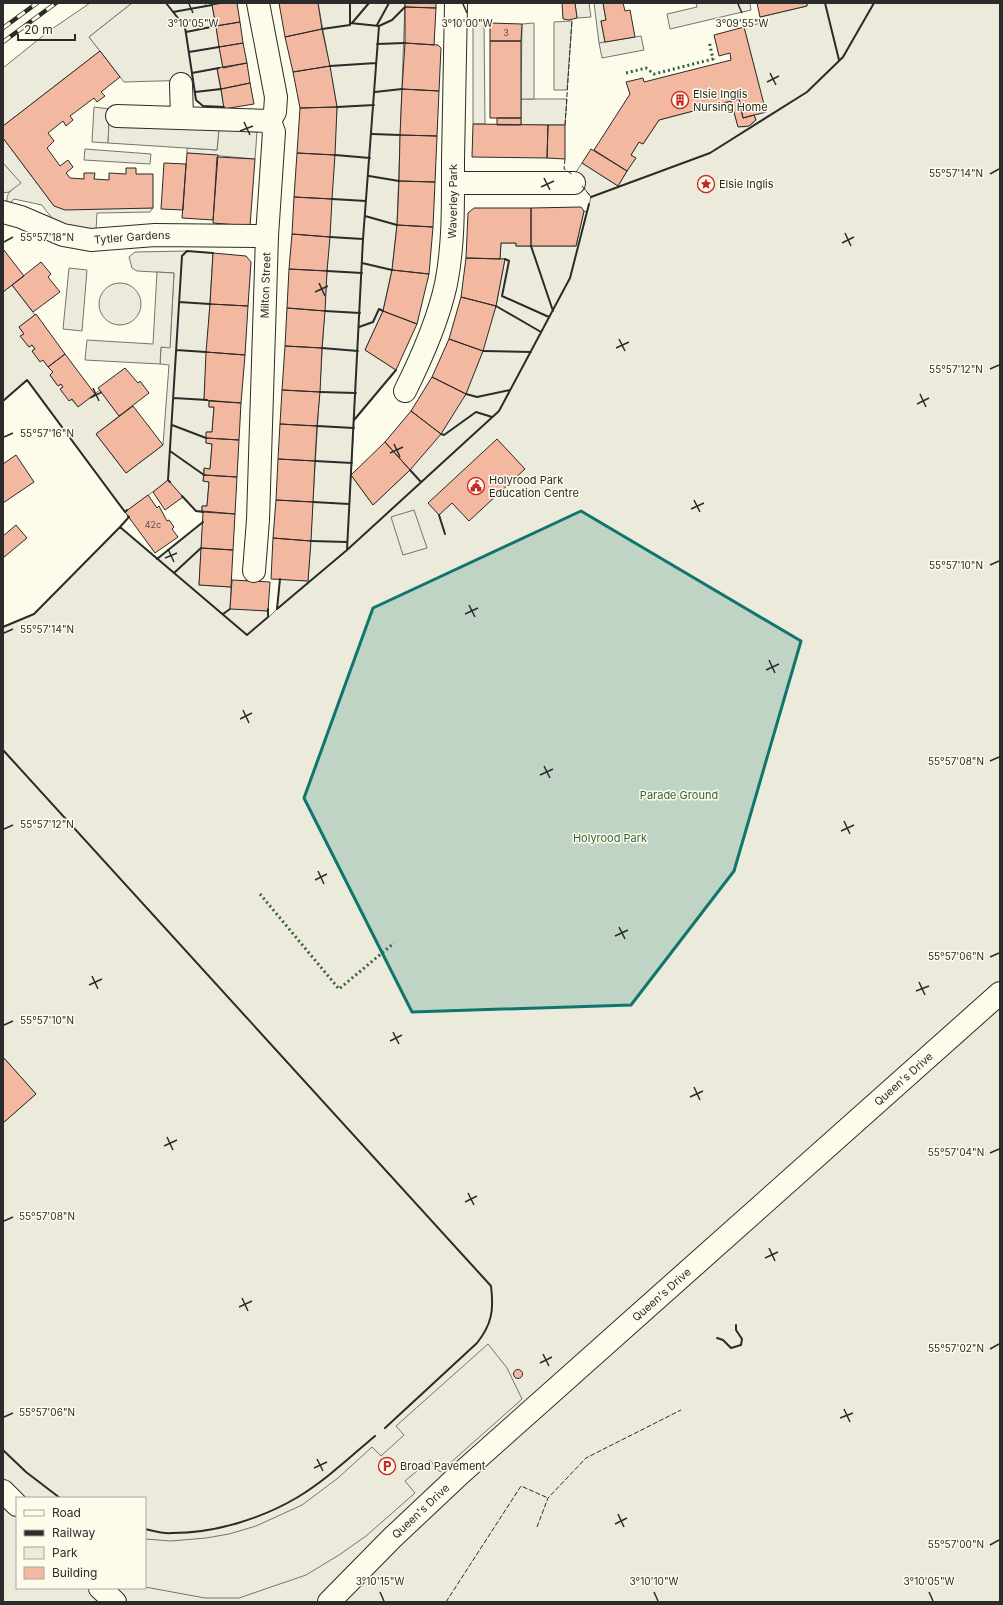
<svg xmlns="http://www.w3.org/2000/svg" width="1003" height="1605" font-family="Inter,sans-serif">
<style>
.green{fill:#ecebdb;stroke:#74746e;fill-rule:evenodd}
.parking{fill:#eceadb;stroke:#74746e}
.building{fill:#f2b8a0;stroke:#2b2b2b}
.lines{fill:none;stroke-linecap:round;stroke-linejoin:round}
.minor-casing{stroke:#2b2b2b;stroke-width:24}
.minor{stroke:#fdfbea;stroke-width:22}
.rail-casing{stroke:#2b2b2b;stroke-width:4.5}
.rail{stroke:#fdfbea;stroke-width:3;stroke-dasharray:9;stroke-linecap:butt}
.hedge{stroke:#34623c;stroke-width:3;stroke-dasharray:2 3;stroke-linecap:butt}
.fence{stroke:#2b2b2b;stroke-width:1;stroke-dasharray:5 2;stroke-linecap:butt}
.wall{stroke:#2b2b2b;stroke-width:2}
.marked{fill:#0f766e;fill-opacity:0.2;stroke:#0f766e;stroke-width:3;stroke-linejoin:round}
.ticks{fill:none;stroke:#2b2b2b;stroke-width:1.5}
.labels{text-anchor:middle;dominant-baseline:central;stroke-width:3;stroke-linejoin:round;paint-order:stroke}
.number-label{font-size:9px;fill:#5d4e48}
.poi-label{font-size:11px;fill:#2b2b2b;stroke:#fdfbea;text-anchor:start}
.street-label{font-size:11px;fill:#2b2b2b;stroke:#fdfbea}
.park-label{font-size:11px;fill:#34623c;stroke:#fdfbea}
.ticks-label{font-size:10px;text-anchor:middle;fill:#2b2b2b;stroke:#fdfbea;stroke-width:3;stroke-linejoin:round;paint-order:stroke}
</style>
<rect width="100%" height="100%" fill="#fdfbea"/>
<!-- green -->
<path class="green" d="M90,3H132L89,37L100,51L3,126V68L49,31Z
M166,3H205L206,6L212,5L223,68L217,69L224,107L203,106L196,100L185,27Z
M318,3H405L397,225L392,270L383,311L365,350L396,370L354,421L351,475L373,505L410,470L496,306L505,259H500L501,243H516V246H576L584,211L587,212L591,197L574,175L582,163L618,186L635,158L631,155L639,142L643,144L659,120L731,101L738,126C745,128 751,126 756,120L754,115L765,112L744,27L761,23L760,17L807,6V3H1000V1602H3V1123L36,1094L3,1057V627L34,614L120,527L157,559L203,522L199,585L231,587L230,608L268,611L269,617L277,609L280,579L308,581L337,107ZM17,1498H145V1588H17Z
M575,3H589L591,17L577,18Z
M594,3H603L606,20L601,21L605,42L599,43Z
M521,99H567L565,125H521Z
M94,107L110,109L108,143L92,142Z
M219,129L257,132L255,159L187,153V148L217,150Z
M3,138L54,206L153,208L150,212L97,213L96,230C69,228 58,229 42,205L14,199L8,205C4,194 12,189 20,183L3,163Z
M85,149L151,154L150,164L84,160Z
M187,251L213,253L204,400L209,401V407H214L212,432H207L206,443L212,444L210,469H204L203,481L209,482L207,506H202V511H196L168,481L125,512L28,380L3,401V292L12,285L35,315L19,327L24,334L21,336L29,347L32,345L35,349L32,351L40,361L43,360L53,372L50,375L58,386L61,384L63,387L60,389L78,406L100,390L119,416L96,434L126,473L163,445L169,365L160,364L161,347H170L174,273L137,271L132,268L129,257L135,252Z
M99 304a21 21 0 1 1 42 0a21 21 0 1 1-42 0Z"/>
<!-- parking -->
<path class="parking" d="M132,3H166L185,27L193,80L124,82L89,37Z
M696,3H750L751,10L670,29L667,14L697,7Z
M572,21L567,90H554V22Z
M473,22H484L485,124H473Z
M534,23V99H521L522,24Z
M641,36L644,50L602,58L599,43Z
M109,122L219,129L217,150L108,143Z
M3,163L21,183L9,192L3,193Z
M69,268L87,270L82,331L63,329Z
M157,272L174,273L170,348L161,347L160,364L85,360L87,340L153,344Z
M414,510L427,548L403,555L391,517Z
M488,1344L507,1368L522,1399L440,1472L430,1460L405,1481L415,1493L366,1536L339,1555L306,1575L239,1598H205L145,1587V1539L171,1541L206,1538L229,1534L256,1526L302,1505L338,1478L372,1447L381,1456L404,1435L396,1426Z"/>
<!-- building -->
<path class="building" d="M223,3H237L240,22L216,26L212,5Z
M279,3H318L322,29L285,37Z
M405,3H436V8L405,7Z
M562,3H575L577,18L569,20L563,19Z
M603,3H623L625,11L630,10L635,37L605,42L601,21L606,20Z
M757,3H807V6L760,17Z
M405,7L436,8L434,45L405,43Z
M240,22L243,43L219,47L216,26Z
M490,23L522,24L521,41H490Z
M744,27L766,112L743,118L739,99L659,120L643,144L639,142L631,155L636,158L627,171L594,150L630,94L626,82L643,78L644,82L731,60L730,53L719,56L714,35Z
M322,29L330,66L293,72L285,37Z
M490,41H521V118H490Z
M243,43L247,63L223,68L219,47Z
M405,43L438,45L441,48L439,91L402,89Z
M100,51L120,77L101,92L105,96L97,102L94,98L70,116L73,120L66,126L63,121L48,133L54,141L47,148L60,166L68,160L73,167L66,173L70,178L84,179V173H95L94,179L109,180V173L126,174V168H136V174H153V208L65,210L54,206L3,138V126Z
M247,63L250,83L221,89L217,68Z
M330,66L337,107L300,108L293,72Z
M250,83L254,104L224,109L221,89Z
M402,89L439,91L437,136L400,135Z
M739,99L743,118L754,115L756,120L749,126L738,127L731,101Z
M337,107L335,155L297,153L300,108Z
M497,118H521V125H497Z
M473,124L548,125L547,158L472,157Z
M548,125H565V159L547,158Z
M400,135L437,136L435,182L399,181Z
M591,149L627,171L618,186L582,163Z
M187,153L218,155L213,220L182,218Z
M297,153L335,155L332,199L294,197Z
M217,157L255,159L250,226L213,223Z
M164,163L186,164L183,210L161,209Z
M399,181L435,182L433,227L397,225Z
M294,197L332,199L330,237L292,234Z
M581,207L584,211L576,246H531V208Z
M474,208H531V246H516V243H501L500,259L466,258L468,213Z
M397,225L433,227L429,274L392,270Z
M292,234L330,237L327,271L289,269Z
M3,249L24,276L3,292Z
M213,253L246,256L251,262L248,306L210,304Z
M466,258L505,259L496,306L461,297Z
M41,262L51,274L48,277L60,292L33,312L12,285Z
M289,269L327,271L325,311L287,308Z
M392,270L429,274L417,324L383,311Z
M461,297L496,306L483,351L449,339Z
M210,304L248,306L245,355L206,352Z
M287,308L325,311L322,348L285,346Z
M383,311L417,324L396,370L365,350Z
M36,314L65,354L48,367L43,360L40,362L32,351L35,349L32,345L29,347L20,336L24,334L19,327Z
M449,339L483,351L466,394L432,377Z
M285,346L322,348L320,392L282,390Z
M206,352L245,355L241,403L204,400Z
M65,354L95,394L78,407L72,399L69,401L60,389L63,387L61,384L58,386L50,375L53,372L48,367Z
M125,368L138,383L140,381L149,393L119,416L98,388Z
M432,377L466,394L441,434L411,411Z
M282,390L320,392L317,426L280,424Z
M209,401L241,403L239,440L206,438V432H212L214,407H209Z
M133,406L163,445L126,473L96,434Z
M411,411L441,434L410,470L385,442Z
M280,424L317,426L315,461L278,459Z
M206,438L239,440L237,477L204,475V468L210,469L212,444L206,443Z
M497,439L525,469L469,521L452,503L439,515L428,503Z
M385,442L410,470L373,505L351,475Z
M16,455L34,482L3,503V464Z
M278,459L315,461L313,502L276,500Z
M204,475L237,477L235,514L202,511V506H207L209,482L203,481Z
M168,480L183,497L165,510L153,492Z
M148,495L157,508L159,506L167,521L169,520L174,527L172,529L178,537L155,553L125,512Z
M276,500L313,502L311,541L273,538Z
M203,512L235,514L233,550L201,548Z
M16,525L27,538L3,558V536Z
M273,538L311,541L308,581L271,579Z
M201,548L233,550L231,587L199,585Z
M232,580L270,582L268,611L230,609Z
M3,1057L36,1094L3,1123Z
M513.5 1374a4.5 4.5 0 1 1 9 0a4.5 4.5 0 1 1-9 0Z"/>
<g class="lines">
<!-- minor casing -->
<g class="minor-casing">
<g id="minor">
<path d="M181,84L182,118"/>
<path d="M117,116L270,121"/>
<path d="M453,183H574"/>
<path id="s1" d="M3,212L21,217L63,235L91,240L155,235L267,236"/>
<path id="s2" d="M405,391C422,357 438,321 446,284C454,244 453,201 453,160C454,108 455,55 456,3"/>
<path id="s3" d="M254,571L258,520L267,236L274,132L270,121L275,112L276,97L258,3"/>
<path d="M3,1491L17,1505"/>
<path d="M100,1588L115,1602"/>
<path id="s4" d="M329,1602L392,1538L460,1474L1000,993"/>
</g>
</g>
<!-- minor -->
<use href="#minor" class="minor"/>
<!-- rail casing -->
<g class="rail-casing">
<path id="rail" d="M3,28L37,3
M3,42L56,3"/>
</g>
<!-- rail -->
<use href="#rail" class="rail"/>
<!-- hedge -->
<path class="hedge" d="M626,73L646,68L654,74L713,59L709,41
M260,894L339,989L394,943"/>
<!-- fence -->
<path class="fence" d="M565,125L572,20
M565,159L564,169L572,174
M582,186L591,197
M537,1527L548,1498L586,1458L681,1410
M446,1602L521,1486L548,1498"/>
<!-- wall -->
<path class="wall" d="M166,3L185,27L196,100L203,106L224,107
M825,3L839,60
M173,12L212,5
M352,23L369,3
M377,25L389,3
M379,26L392,20L405,7
M322,29L350,25V3
M186,32L216,26
M377,44L405,43
M189,52L219,47
M330,66L376,63
M192,73L219,68
M195,92L221,89
M375,92L402,89
M337,107L374,105
M372,134L400,135
M335,155L370,158
M369,176L399,181
M591,197L710,153L807,92L843,57L874,3
M332,199L366,201
M365,216L397,225
M330,237L363,239
M531,246L553,311
M505,259L509,261L502,296L549,317
M362,263L392,270
M327,271L362,273
M179,302L210,304
M496,306L541,332
M325,311L360,313
M359,327L373,322L379,309L383,311
M322,348L358,351
M176,350L206,352
M483,351L531,352
M320,392L356,393
M466,394L477,397L510,390
M174,398L207,400
M3,401L27,380L125,512L127,510
M354,420L396,370
M172,425L206,438
M317,426L354,428
M441,434L444,435L476,412L492,417
M170,451L204,475
M315,461L352,463
M410,470L421,482
M170,482L168,480L182,256L187,251L213,253
M182,496L196,511L203,512
M313,502L349,504
M439,515L445,534
M120,527L129,517L128,516
M311,541L347,542
M347,550L363,239L379,26L350,23
M157,559L203,522
M174,573L201,548
M277,609L347,550L499,411L570,278L589,204
M277,609L280,579
M223,614L230,609
M3,627L34,614L120,527L247,635L268,617V609
M3,750L491,1286C494,1310 492,1324 477,1343L385,1428
M717,1338L723,1340L731,1348L741,1345L742,1339L736,1330V1325
M3,1450L26,1472L60,1498
M145,1529C154,1531 163,1534 172,1533C215,1533 261,1519 298,1497C326,1480 350,1457 375,1436"/>
</g>
<!-- marked area -->
<path class="marked" d="M581,511L801,641L734,871L631,1005L412,1012L304,798L373,608Z"/>
<!-- ticks -->
<path class="ticks" d="M189,4L193,13M463,4L467,13M738,4L742,13M770,73L776,85M767,82L779,76M244,122L250,135M240,131L253,126M990,174L999,169M544,178L550,190M541,187L554,181M845,233L851,246M4,242L13,237M842,243L854,237M319,283L325,296M315,292L328,286M619,339L625,351M616,348L629,342M990,369L999,365M93,388L99,401M920,394L926,407M90,398L102,392M917,404L929,398M4,437L13,433M394,444L400,457M390,453L403,447M694,500L700,512M691,509L704,503M168,549L174,562M165,558L177,553M990,565L999,561M469,605L475,617M465,614L478,608M4,633L13,629M769,660L775,673M766,670L779,664M243,710L249,723M240,719L252,713M990,761L999,757M544,766L550,778M540,775L553,769M844,821L850,834M4,829L13,825M841,831L854,825M318,871L324,884M315,880L327,874M619,927L625,939M615,936L628,930M990,957L999,953M92,976L98,989M919,982L925,995M89,985L102,979M916,991L929,986M4,1025L13,1021M393,1032L399,1044M390,1041L402,1035M694,1087L700,1100M690,1097L703,1091M167,1137L173,1150M164,1146L177,1140M990,1153L999,1149M468,1193L474,1205M465,1202L477,1196M4,1221L13,1217M769,1248L775,1261M765,1258L778,1252M242,1298L248,1311M239,1307L252,1301M990,1349L999,1344M543,1354L549,1366M540,1363L552,1357M844,1409L850,1422M4,1417L13,1413M840,1418L853,1413M317,1459L323,1471M314,1468L327,1462M618,1514L624,1527M615,1524L627,1518M990,1545L999,1540M380,1592L384,1601M654,1592L658,1601M929,1592L933,1601"/>
<!-- icons -->
<defs>
<g id="building-ring" transform="scale(0.9)"><circle r="9.5" fill="#fdfbea" stroke="#c62828" stroke-width="1.5"/><path d="M-4-6H4V6H1V3H-1V6H-4ZM-2.5-4.3h1.7v1.8h-1.7ZM.8-4.3h1.7v1.8H.8ZM-2.5-1h1.7V.8h-1.7ZM.8-1h1.7V.8H.8Z" fill="#c62828"/></g>
<g id="sight-ring" transform="scale(0.9)"><circle r="9.5" fill="#fdfbea" stroke="#c62828" stroke-width="1.5"/><path d="M0-6L1.8-2.2L6-1.7L2.9 1.2L3.7 5.4L0 3.3L-3.7 5.4L-2.9 1.2L-6-1.7L-1.8-2.2Z" fill="#c62828"/></g>
<g id="civic-ring" transform="scale(0.9)"><circle r="9.5" fill="#fdfbea" stroke="#c62828" stroke-width="1.5"/><path d="M-.6-6.5H3V-4.5H.6V-3L4-1V1h2V6H-6V1h2V-1L-.6-3ZM-1.2 2.5V6h2.4V2.5Z" fill="#c62828"/></g>
<g id="parking-ring" transform="scale(0.9)"><circle r="9.5" fill="#fdfbea" stroke="#c62828" stroke-width="1.5"/><path d="M-3.5-5.5H1a3.5 3.5 0 0 1 0 7H-1V5.5H-3.5ZM-1-3.4V-.6H.8a1.4 1.4 0 0 0 0-2.8Z" fill="#c62828"/></g>
</defs>
<g fill-rule="evenodd">
<use href="#building-ring" x="680" y="100"/>
<use href="#sight-ring" x="706" y="184"/>
<use href="#civic-ring" x="476" y="486"/>
<use href="#parking-ring" x="387" y="1466"/>
</g>
<g class="labels">
<!-- number labels -->
<g class="number-label">
<text x="506" y="32">3</text>
<text x="153" y="524">42c</text>
</g>
<!-- poi labels -->
<g class="poi-label">
<text x="693" y="94">Elsie Inglis<tspan x="693" dy="13">Nursing Home</tspan></text>
<text x="719" y="184">Elsie Inglis</text>
<text x="489" y="480">Holyrood Park<tspan x="489" dy="13">Education Centre</tspan></text>
<text x="400" y="1466">Broad Pavement</text>
</g>
<!-- street labels -->
<g class="street-label">
<text stroke="none"><textPath href="#s2" startOffset="198">Waverley Park</textPath></text>
<text stroke="none"><textPath href="#s1" startOffset="134">Tytler Gardens</textPath></text>
<text stroke="none"><textPath href="#s3" startOffset="286">Milton Street</textPath></text>
<text stroke="none"><textPath href="#s4" startOffset="777">Queen's Drive</textPath></text>
<text stroke="none"><textPath href="#s4" startOffset="453">Queen's Drive</textPath></text>
<text stroke="none"><textPath href="#s4" startOffset="129">Queen's Drive</textPath></text>
</g>
<!-- park labels -->
<g class="park-label">
<text x="679" y="795">Parade Ground</text>
<text x="610" y="838">Holyrood Park</text>
</g>
</g>
<g class="ticks-label">
<text x="193" y="27">3°10'05"W</text>
<text x="742" y="27">3°09'55"W</text>
<text x="467" y="27">3°10'00"W</text>
<text x="956" y="177">55°57'14"N</text>
<text x="47" y="241">55°57'18"N</text>
<text x="956" y="373">55°57'12"N</text>
<text x="47" y="437">55°57'16"N</text>
<text x="956" y="569">55°57'10"N</text>
<text x="47" y="633">55°57'14"N</text>
<text x="956" y="765">55°57'08"N</text>
<text x="47" y="828">55°57'12"N</text>
<text x="956" y="960">55°57'06"N</text>
<text x="47" y="1024">55°57'10"N</text>
<text x="956" y="1156">55°57'04"N</text>
<text x="47" y="1220">55°57'08"N</text>
<text x="956" y="1352">55°57'02"N</text>
<text x="47" y="1416">55°57'06"N</text>
<text x="956" y="1548">55°57'00"N</text>
<text x="380" y="1585">3°10'15"W</text>
<text x="654" y="1585">3°10'10"W</text>
<text x="929" y="1585">3°10'05"W</text>
</g>
<!-- border -->
<rect width="1003" height="1605" fill="none" stroke="#2b2b2b" stroke-width="8"/>
<!-- legend -->
<rect x="16" y="1497" width="130" height="92" fill="#fdfbea" stroke="#a9a89e"/>
<rect x="24" y="1510" width="20" height="6" fill="#fdfbea" stroke="#a9a89e"/>
<text x="52" y="1517" font-size="12" fill="#2b2b2b">Road</text>
<rect x="24" y="1530" width="20" height="6" fill="#2b2b2b" stroke="#a9a89e"/>
<text x="52" y="1537" font-size="12" fill="#2b2b2b">Railway</text>
<rect x="24" y="1547" width="20" height="12" fill="#ecebdb" stroke="#a9a89e"/>
<text x="52" y="1557" font-size="12" fill="#2b2b2b">Park</text>
<rect x="24" y="1567" width="20" height="12" fill="#f2b8a0" stroke="#a9a89e"/>
<text x="52" y="1577" font-size="12" fill="#2b2b2b">Building</text>
<!-- scale -->
<path d="M18 34v6h57v-6" fill="none" stroke="#2b2b2b" stroke-width="2"/>
<text x="24" y="34" font-size="12" fill="#2b2b2b" stroke="#fdfbea" stroke-width="3" paint-order="stroke">20 m</text>
</svg>
